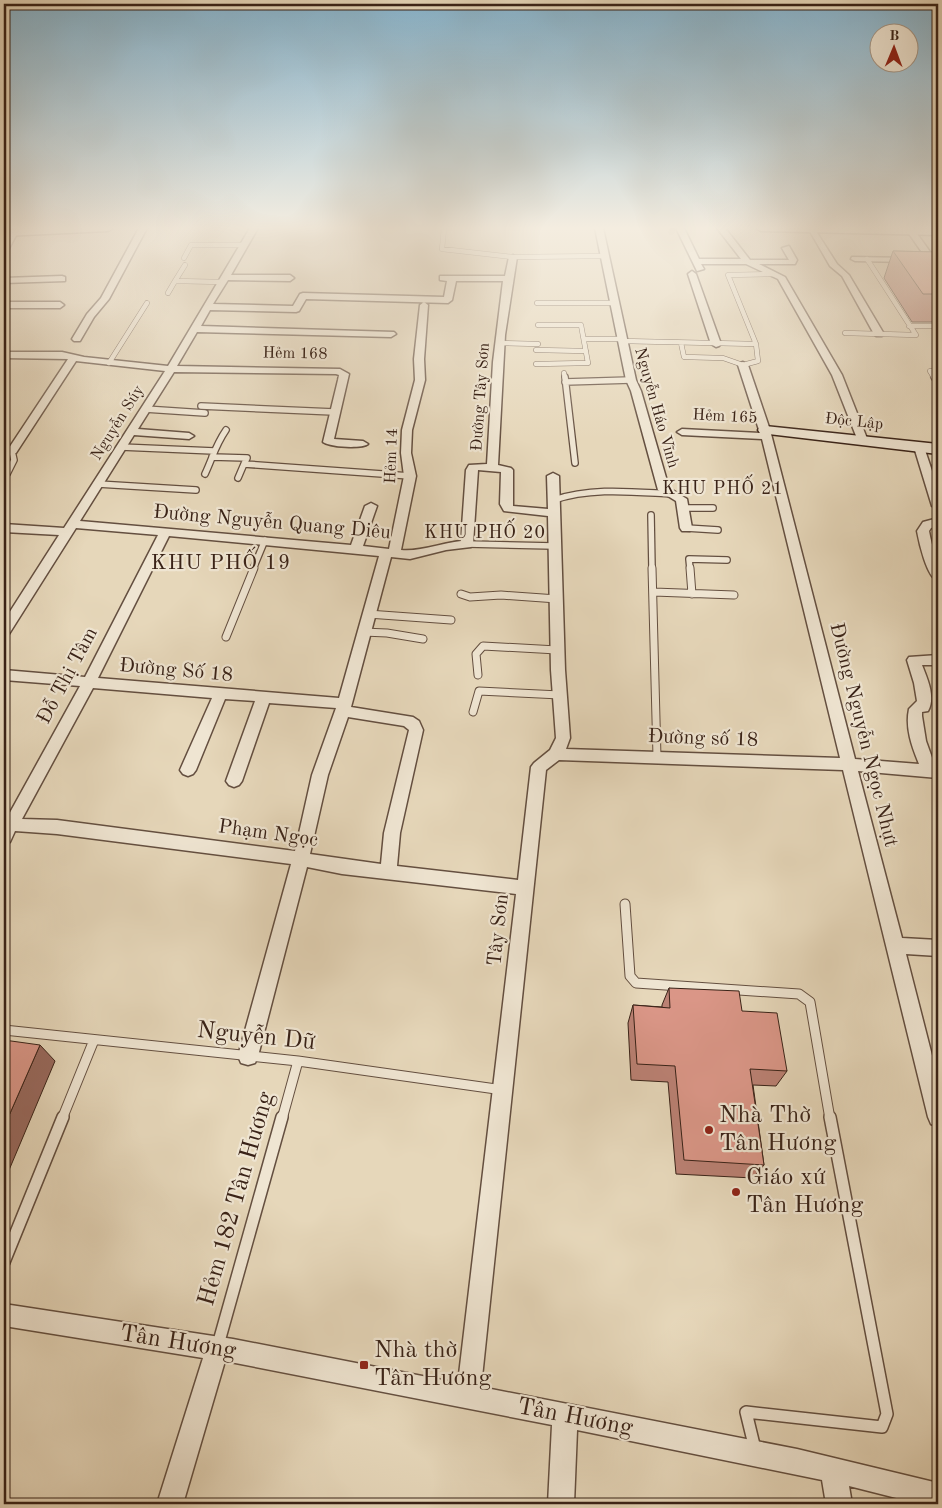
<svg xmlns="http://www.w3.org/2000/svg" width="942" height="1508" font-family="'Old Standard TT',serif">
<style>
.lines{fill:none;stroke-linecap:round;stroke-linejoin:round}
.lane-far4-casing{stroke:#644f40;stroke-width:5.5}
.lane-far3-casing{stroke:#644f40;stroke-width:8}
.lane-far2-casing{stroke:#644f40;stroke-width:9}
.lane-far1-casing{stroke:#644f40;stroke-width:11}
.lane-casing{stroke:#644f40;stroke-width:14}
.street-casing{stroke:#644f40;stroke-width:3}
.secondary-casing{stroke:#392217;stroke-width:3}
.lane-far4{stroke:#efe5d2;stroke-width:4.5}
.lane-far3{stroke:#efe5d2;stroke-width:5.5}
.lane-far2{stroke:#efe5d2;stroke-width:7}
.lane-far1{stroke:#efe5d2;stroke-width:9}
.lane{stroke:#efe5d2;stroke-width:11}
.street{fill:#efe5d2;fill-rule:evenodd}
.secondary{fill:#efe5d2;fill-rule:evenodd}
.wall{fill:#bb8174;stroke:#392217}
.shaded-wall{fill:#99695e;stroke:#392217}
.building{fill:#da9687;stroke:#392217}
.poi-dot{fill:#8f2418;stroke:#efe5d2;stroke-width:2}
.labels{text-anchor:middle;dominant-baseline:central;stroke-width:4.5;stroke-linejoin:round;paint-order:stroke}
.far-street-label{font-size:16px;fill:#392217;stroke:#efe5d2}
.far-neighbourhood-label{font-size:18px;letter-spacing:1px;fill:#392217;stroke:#efe5d2}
.street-label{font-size:20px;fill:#392217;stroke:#efe5d2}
.neighbourhood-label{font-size:21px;letter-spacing:1px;fill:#392217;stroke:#efe5d2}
.near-street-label{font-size:24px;fill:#392217;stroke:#efe5d2}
.near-poi-label{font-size:24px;fill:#392217;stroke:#efe5d2;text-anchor:start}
</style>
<rect width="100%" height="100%" fill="#e6d7ba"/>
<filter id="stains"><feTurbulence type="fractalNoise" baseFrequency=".004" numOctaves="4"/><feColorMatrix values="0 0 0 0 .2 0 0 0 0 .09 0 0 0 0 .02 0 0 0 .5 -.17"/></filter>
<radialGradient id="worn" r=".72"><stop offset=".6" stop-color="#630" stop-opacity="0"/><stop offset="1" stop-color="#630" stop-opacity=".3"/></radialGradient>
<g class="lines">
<!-- lane-far4 casing -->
<g class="lane-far4-casing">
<path id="lane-far4" d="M444,228L442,249L513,257L606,256
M184,258L191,245H244
M175,281L185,265
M168,293L175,281L222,282
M537,303H616
M909,326H938
M845,333L916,335L867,259
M584,339H624
M622,341L756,344
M499,343L538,344
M681,343L684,357L723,358L743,365L758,361L756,344L728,275L773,274
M536,350L586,351
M109,363L147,303
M536,364L588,363L581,325H538
M564,373L565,379
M935,379L930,371H938"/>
</g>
<!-- lane-far3 casing -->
<g class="lane-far3-casing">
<path id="lane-far3" d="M565,377L575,463
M934,377L938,383
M565,382L631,380
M201,406L334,412
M145,409L205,413
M121,447L214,451
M212,457L247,458L244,464L410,476
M7,474L14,460L12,451
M205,474C213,457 215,446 226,430
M238,478L244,464
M98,484L196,490
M554,500C592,487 633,492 672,494
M683,508H713
M651,515L652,569
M686,528L718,530
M467,544L554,546
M253,569L265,540
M690,569L689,559L727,560"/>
</g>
<!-- lane-far2 casing -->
<g class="lane-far2-casing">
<path id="lane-far2" d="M652,568L657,757
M690,568L692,594
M654,592L734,595
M461,594L470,597L501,595L557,599
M368,614L451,620
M363,632L387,633L423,639
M226,637L254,568
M478,675L476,654L483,646L557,650
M473,712L479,691L560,695"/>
</g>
<!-- lane-far1 casing -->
<g class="lane-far1-casing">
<path id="lane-far1" d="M625,904L630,976L636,983L799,994L810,1002L830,1119
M4,1030L298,1061L503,1090
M62,1119L94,1040
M282,1119L298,1061"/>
</g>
<!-- lane casing -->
<g class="lane-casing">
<path id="lane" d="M4,1262L63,1117
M218,1345L282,1117
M755,1449L746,1412L882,1427L887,1414L830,1117"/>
</g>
<!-- street casing -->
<g class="street-casing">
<path id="street" d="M139,228H147L109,299L94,317L80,341H74L72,339L87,314L101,298Z
M250,228H258L231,275H290L294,278L290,281L228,280L213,304L293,306L300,294L303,293L444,297L447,281L440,280V276H505L509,257L513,255L517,257L505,335L498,465L511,468L513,470V506L548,509L547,476L553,473L559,476L565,670L570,738L566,749L840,758L762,439L682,435L677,432L682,429L760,433L738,365L740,363L743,362L748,365L770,430L855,759L919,764C912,747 905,728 909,709L917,701L914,683L907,660L909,657L938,655V665H922C927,678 936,697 928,711L922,712V716L926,741L935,766H938V778L858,771L902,938L938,940V956L906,954L938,1079V1127L931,1124L928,1117L843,770L559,760L546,770L481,1387L797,1449L938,1483V1504H920L849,1486L852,1504H826L822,1480L577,1430L574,1504H548L552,1425L225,1361L183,1504H157L203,1358L4,1326V1304L233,1339L458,1383L516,894L342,874L307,867L258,1056L255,1063L248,1065L241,1063L238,1056L291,864L57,834L15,831L10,842L4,844V818H7L80,686L4,680V670L85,677L158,535L76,528L9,634L4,636V621L59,535L4,532V524L64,528L165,371L76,361L16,453L4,454V448H9L68,359L4,358V352H62L84,357L168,366ZM456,281H503L493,362L487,464L469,465L466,470L461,541C441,543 421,552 401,550L416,476L411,453L412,430L425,380L424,359L428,305L424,302L420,305L414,359L415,380L402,430L401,453L404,476L389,549L363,546L377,506L371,503L365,506L351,545L80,521L134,435L189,439L194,436L189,433L138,429L174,372L336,374L339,375L338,380L323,442C329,447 362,449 368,444L363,441L334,439L349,374L340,369L177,366L197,332L391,337L396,334L394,332L201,326L210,310L296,312L299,311L306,299L448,303L452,300ZM478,470L501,472L500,504L504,511L548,516L551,670L556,738L550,750L534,763L531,767L518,880L397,866L400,833L423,730L419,721L413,717L351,707L391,557L410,559L446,550L471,547L473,544ZM169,536L379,556L339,698L98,678ZM93,688L212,698L180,770L183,774L188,776L193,774L196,770L225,699L255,701L226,781L229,785L234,787L239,785L242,781L269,703L336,708L312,775L295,851L57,820L22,819ZM348,717L404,726L409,730L384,833L381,864L310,854L328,775Z
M595,228H603L636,380L641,391L669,488L687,499L692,528L690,531H682L680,528L676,501L658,490L631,391L626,380Z
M676,228H684L699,259H741L717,228H725L750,260H789L782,248L789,246L797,260L795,264H759L785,277L842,375L868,441L867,443L863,444L858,441L832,375L778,279L746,264H701L704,269L697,271Z
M808,228H814L837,264L849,275L884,334L882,336H876L874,334L842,276L830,266Z
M905,228H913L938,263V271H935Z
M11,230L18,232L7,252H4V243Z
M852,257L910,258L914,260L910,262L855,261L851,259Z
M692,271L696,274L721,344L719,346L716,347L711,344L688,274Z
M62,276L65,277V281L4,283V278Z
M4,302H60L64,305L60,308H4Z
M919,444L924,447L938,489V509L932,506L914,447Z
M938,518V526L931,528L929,531C932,549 939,562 938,581C927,578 919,542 917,531L923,522Z"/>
</g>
<!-- secondary casing -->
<g class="secondary-casing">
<path id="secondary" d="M45,228H113L108,231L4,236V230Z
M756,228L938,229V235L761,231Z
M765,426L938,444V454L760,433L758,430L760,427Z"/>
</g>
<!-- lane-far4 -->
<use href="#lane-far4" class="lane-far4"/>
<!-- lane-far3 -->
<use href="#lane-far3" class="lane-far3"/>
<!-- lane-far2 -->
<use href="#lane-far2" class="lane-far2"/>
<!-- lane-far1 -->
<use href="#lane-far1" class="lane-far1"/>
<!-- lane -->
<use href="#lane" class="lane"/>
<!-- street -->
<use href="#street" class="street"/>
<!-- secondary -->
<use href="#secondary" class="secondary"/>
</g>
<!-- wall -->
<path class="wall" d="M893,251L938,252V322H912L884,278Z
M938,450V484L932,465Z
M669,988L742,1011L787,1071L776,1086L753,1085L764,1165L753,1178L676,1174L668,1082L631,1080L628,1023L633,1005L662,1007V1005Z"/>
<!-- shaded-wall -->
<path class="shaded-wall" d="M4,367L8,378L4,386Z
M40,1045L55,1061L4,1182V1127Z"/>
<!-- building -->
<path class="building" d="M893,251L938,252V294H923Z
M669,988L739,991L742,1011L777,1013L787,1071L750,1069L764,1165L684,1160L675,1066L637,1064L633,1005L670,1008Z
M4,1040L40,1045L4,1127Z"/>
<!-- sky -->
<linearGradient id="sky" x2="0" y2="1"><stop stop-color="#87b6d1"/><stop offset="0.52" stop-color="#f4ede0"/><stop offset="1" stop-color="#f4ede0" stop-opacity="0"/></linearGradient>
<rect width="942" height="439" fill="url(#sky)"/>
<!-- markers -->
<g class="poi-dot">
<circle cx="709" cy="1130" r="5"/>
<circle cx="736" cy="1192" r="5"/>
<rect x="359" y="1360" width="10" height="10" rx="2.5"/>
</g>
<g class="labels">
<!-- far-street labels -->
<g class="far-street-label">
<text transform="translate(295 354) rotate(1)">Hẻm 168</text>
<text transform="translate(481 397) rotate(-86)">Đường Tây Sơn</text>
<text transform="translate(656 408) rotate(74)">Nguyễn Háo Vĩnh</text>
<text transform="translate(725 417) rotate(3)">Hẻm 165</text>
<text transform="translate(854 422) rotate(6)">Độc Lập</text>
<text transform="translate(118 423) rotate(-58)">Nguyễn Súy</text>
<text transform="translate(392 456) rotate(-88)">Hẻm 14</text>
</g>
<!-- far-neighbourhood labels -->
<g class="far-neighbourhood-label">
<text x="723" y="489">KHU PHỐ 21</text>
<text x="485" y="533">KHU PHỐ 20</text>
</g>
<!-- street labels -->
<g class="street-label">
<text transform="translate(272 523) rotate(5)">Đường Nguyễn Quang Diêu</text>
<text transform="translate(176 671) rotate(5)">Đường Số 18</text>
<text transform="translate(68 676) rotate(-62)">Đỗ Thị Tâm</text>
<text transform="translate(863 735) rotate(76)">Đường Nguyễn Ngọc Nhựt</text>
<text transform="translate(703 739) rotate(2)">Đường số 18</text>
<text transform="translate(268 834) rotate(8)">Phạm Ngọc</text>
<text transform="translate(499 930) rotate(-84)">Tây Sơn</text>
</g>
<!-- neighbourhood labels -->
<g class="neighbourhood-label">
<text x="221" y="563">KHU PHỐ 19</text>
</g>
<!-- near-street labels -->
<g class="near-street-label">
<text transform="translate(256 1037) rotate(6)">Nguyễn Dữ</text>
<text transform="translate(237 1199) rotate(-74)">Hẻm 182 Tân Hương</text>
<text transform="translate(178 1343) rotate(9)">Tân Hương</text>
<text transform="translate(575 1418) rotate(11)">Tân Hương</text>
</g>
<!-- near-poi labels -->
<g class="near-poi-label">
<text x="719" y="1116">Nhà Thờ<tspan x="719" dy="28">Tân Hương</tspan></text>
<text x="746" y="1178">Giáo xứ<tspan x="746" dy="28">Tân Hương</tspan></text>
<text x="374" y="1351">Nhà thờ<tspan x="374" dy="28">Tân Hương</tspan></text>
</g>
</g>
<!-- margin -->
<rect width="942" height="1508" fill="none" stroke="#e6d7ba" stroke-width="20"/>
<rect x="5" y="5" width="932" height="1498" fill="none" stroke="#392217" stroke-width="2.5"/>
<rect x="10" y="10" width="922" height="1488" fill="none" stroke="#392217"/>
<!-- north arrow -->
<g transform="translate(894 48) rotate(1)"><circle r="24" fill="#efe5d2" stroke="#a69787"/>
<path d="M0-4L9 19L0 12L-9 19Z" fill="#8f2418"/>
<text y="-8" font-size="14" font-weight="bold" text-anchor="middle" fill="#392217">B</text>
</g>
<rect width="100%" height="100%" filter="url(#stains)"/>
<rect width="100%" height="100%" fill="url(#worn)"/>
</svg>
